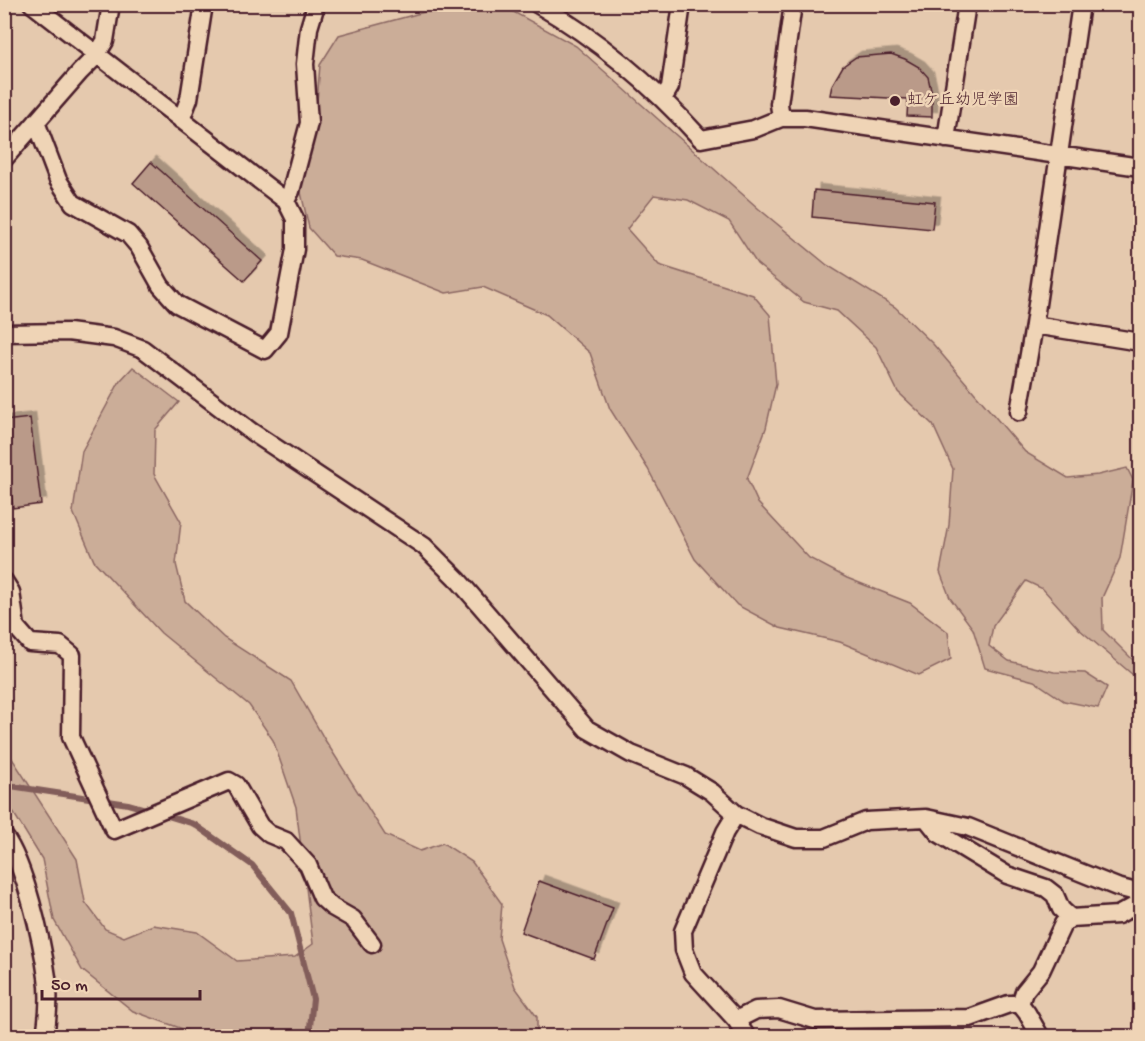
<svg xmlns="http://www.w3.org/2000/svg" width="1145" height="1041" font-family="'Gochi Hand','Klee One',sans-serif">
<style>
.green{fill:#cbad98;stroke:#8a6662;stroke-width:1.5}
.lines{fill:none;stroke-linecap:round;stroke-linejoin:round}
.stream{stroke:#825d5a;stroke-width:6}
.building{fill:#ba9a89;stroke:#4a1f2b;stroke-width:1.5;filter:url(#shadow)}
.street-casing{stroke:#4a1f2b;stroke-width:21}
.street{stroke:#efd4b6;stroke-width:16}
.poi-dot{fill:#4a1f2b;stroke:#efd4b6;stroke-width:2}
.labels{text-anchor:middle;dominant-baseline:central;stroke-width:5;stroke-linejoin:round;paint-order:stroke}
.poi-label{font-size:16px;fill:#4a1f2b;stroke:#efd4b6;text-anchor:start}
</style>
<defs>
<filter id="shadow"><feDropShadow dx="5.5" dy="-5.5" stdDeviation="0" flood-color="#0004"/></filter>
</defs>
<rect width="100%" height="100%" fill="#e5c9ae"/>
<filter id="ink" filterUnits="userSpaceOnUse"><feTurbulence type="fractalNoise" baseFrequency=".0167" numOctaves="2"/><feDisplacementMap in="SourceGraphic" scale="12" xChannelSelector="R" yChannelSelector="G"/><feConvolveMatrix kernelMatrix="1 2 1 2 8 2 1 2 1" color-interpolation-filters="sRGB"/></filter>
<g filter="url(#ink)">
<!-- green -->
<path class="green" d="M499,4L576,46L759,209L827,265L895,307L933,344L1025,452L1068,478L1098,475L1127,468L1133,480L1120,558L1102,598L1103,630L1136,663L1140,665V681L1079,629L1043,589L1026,581L993,626L989,646L1009,661L1054,672L1085,673L1107,687L1098,708L1064,701L1034,681L985,668L973,629L950,598L940,572L949,525L953,469L933,425L898,392L876,347L837,311L804,302L757,264L729,221L688,200L654,195L627,229L659,265L753,295L770,315L776,384L766,428L747,479L758,503L809,558L847,578L910,603L948,632L951,659L919,675L840,642L780,628L737,605L695,559L648,469L610,409L590,353L547,315L483,287L446,293L362,260L334,256L309,228L300,188L315,126L320,65L339,35L450,5Z
M133,367L179,402L155,430L154,474L181,522L176,564L185,601L224,638L291,681L325,740L385,835L420,851L443,843L472,862L502,904L499,939L515,987L537,1017V1036H202L133,1011L82,970L54,920L42,859L5,799L4,746L77,859L85,902L105,929L124,937L153,925L197,932L237,961L295,957L313,944L296,807L273,740L249,705L161,633L94,561L73,512L82,451L120,381Z"/>
<g class="lines">
<!-- stream -->
<path class="stream" d="M4,785L128,804L149,810
M161,814L194,824L252,865L291,913L313,999L309,1036"/>
</g>
<!-- building -->
<path class="building" d="M891,54L905,59L919,67L928,77L932,94V117L907,116L908,99L830,95L832,85L843,66L856,57Z
M151,162L262,261L244,281L133,183Z
M814,190L935,202L932,229L812,217Z
M30,418L41,504L13,508L4,439V421Z
M539,881L613,908L594,959L521,932Z"/>
<g class="lines">
<!-- street casing -->
<g class="street-casing">
<path id="street" d="M32,4L286,201L295,219V249L279,333L265,350L177,304L161,286L139,247L128,234L73,203L58,180L36,122
M537,4C598,39 654,87 701,139L754,129L781,118H805L1140,167
M1081,4L1034,325L1140,342
M663,99L670,87L682,4
M781,118L779,104L793,4
M181,120L189,99L204,4
M946,139L967,4
M4,159L80,72L96,56L105,41L111,4
M286,201L291,191L309,123L305,64L309,28L315,8
M4,333L68,332L114,338L143,349L252,432L424,546L459,581L587,729L631,754L686,776L712,792L736,814L760,826L796,838H824L866,821L926,818L938,833L1007,875L1046,888L1055,895L1061,909L1071,918
M1019,412L1034,325
M4,581L11,592L16,627L30,643L60,645L72,655L71,737L114,830L229,781L236,785L260,826L269,834L286,841L308,865L322,898L332,907L353,919L372,944
M736,814L725,832L683,931L684,950L693,973L736,1020L746,1036
M926,818L968,827L1117,887L1140,893
M4,836C25,864 42,941 47,977C50,996 48,1017 45,1036
M1020,1004L1024,992L1041,971L1063,924L1071,918L1118,915L1140,903
M1020,1004L1027,1013L1040,1036
M736,1020L756,1010L779,1009L815,1020L970,1018L1009,1004H1020"/>
</g>
<!-- street -->
<use href="#street" class="street"/>
</g>
</g>
<!-- markers -->
<circle class="poi-dot" cx="895" cy="101" r="6"/>
<g class="labels">
<!-- poi labels -->
<g class="poi-label">
<text x="907" y="101">虹ケ丘幼児学園</text>
</g>
</g>
<!-- margin -->
<rect width="1145" height="1041" fill="none" stroke="#efd4b6" stroke-width="24"/>
<rect x="12" y="12" width="1121" height="1017" fill="none" stroke="#4a1f2b" stroke-width="2" filter="url(#ink)"/>
<!-- scale -->
<path d="M42 990v9h158v-9" fill="none" stroke="#4a1f2b" stroke-width="3"/>
<text x="51" y="990" font-size="18" fill="#4a1f2b" stroke="#efd4b6" stroke-width="4.5" paint-order="stroke">50 m</text>
</svg>
